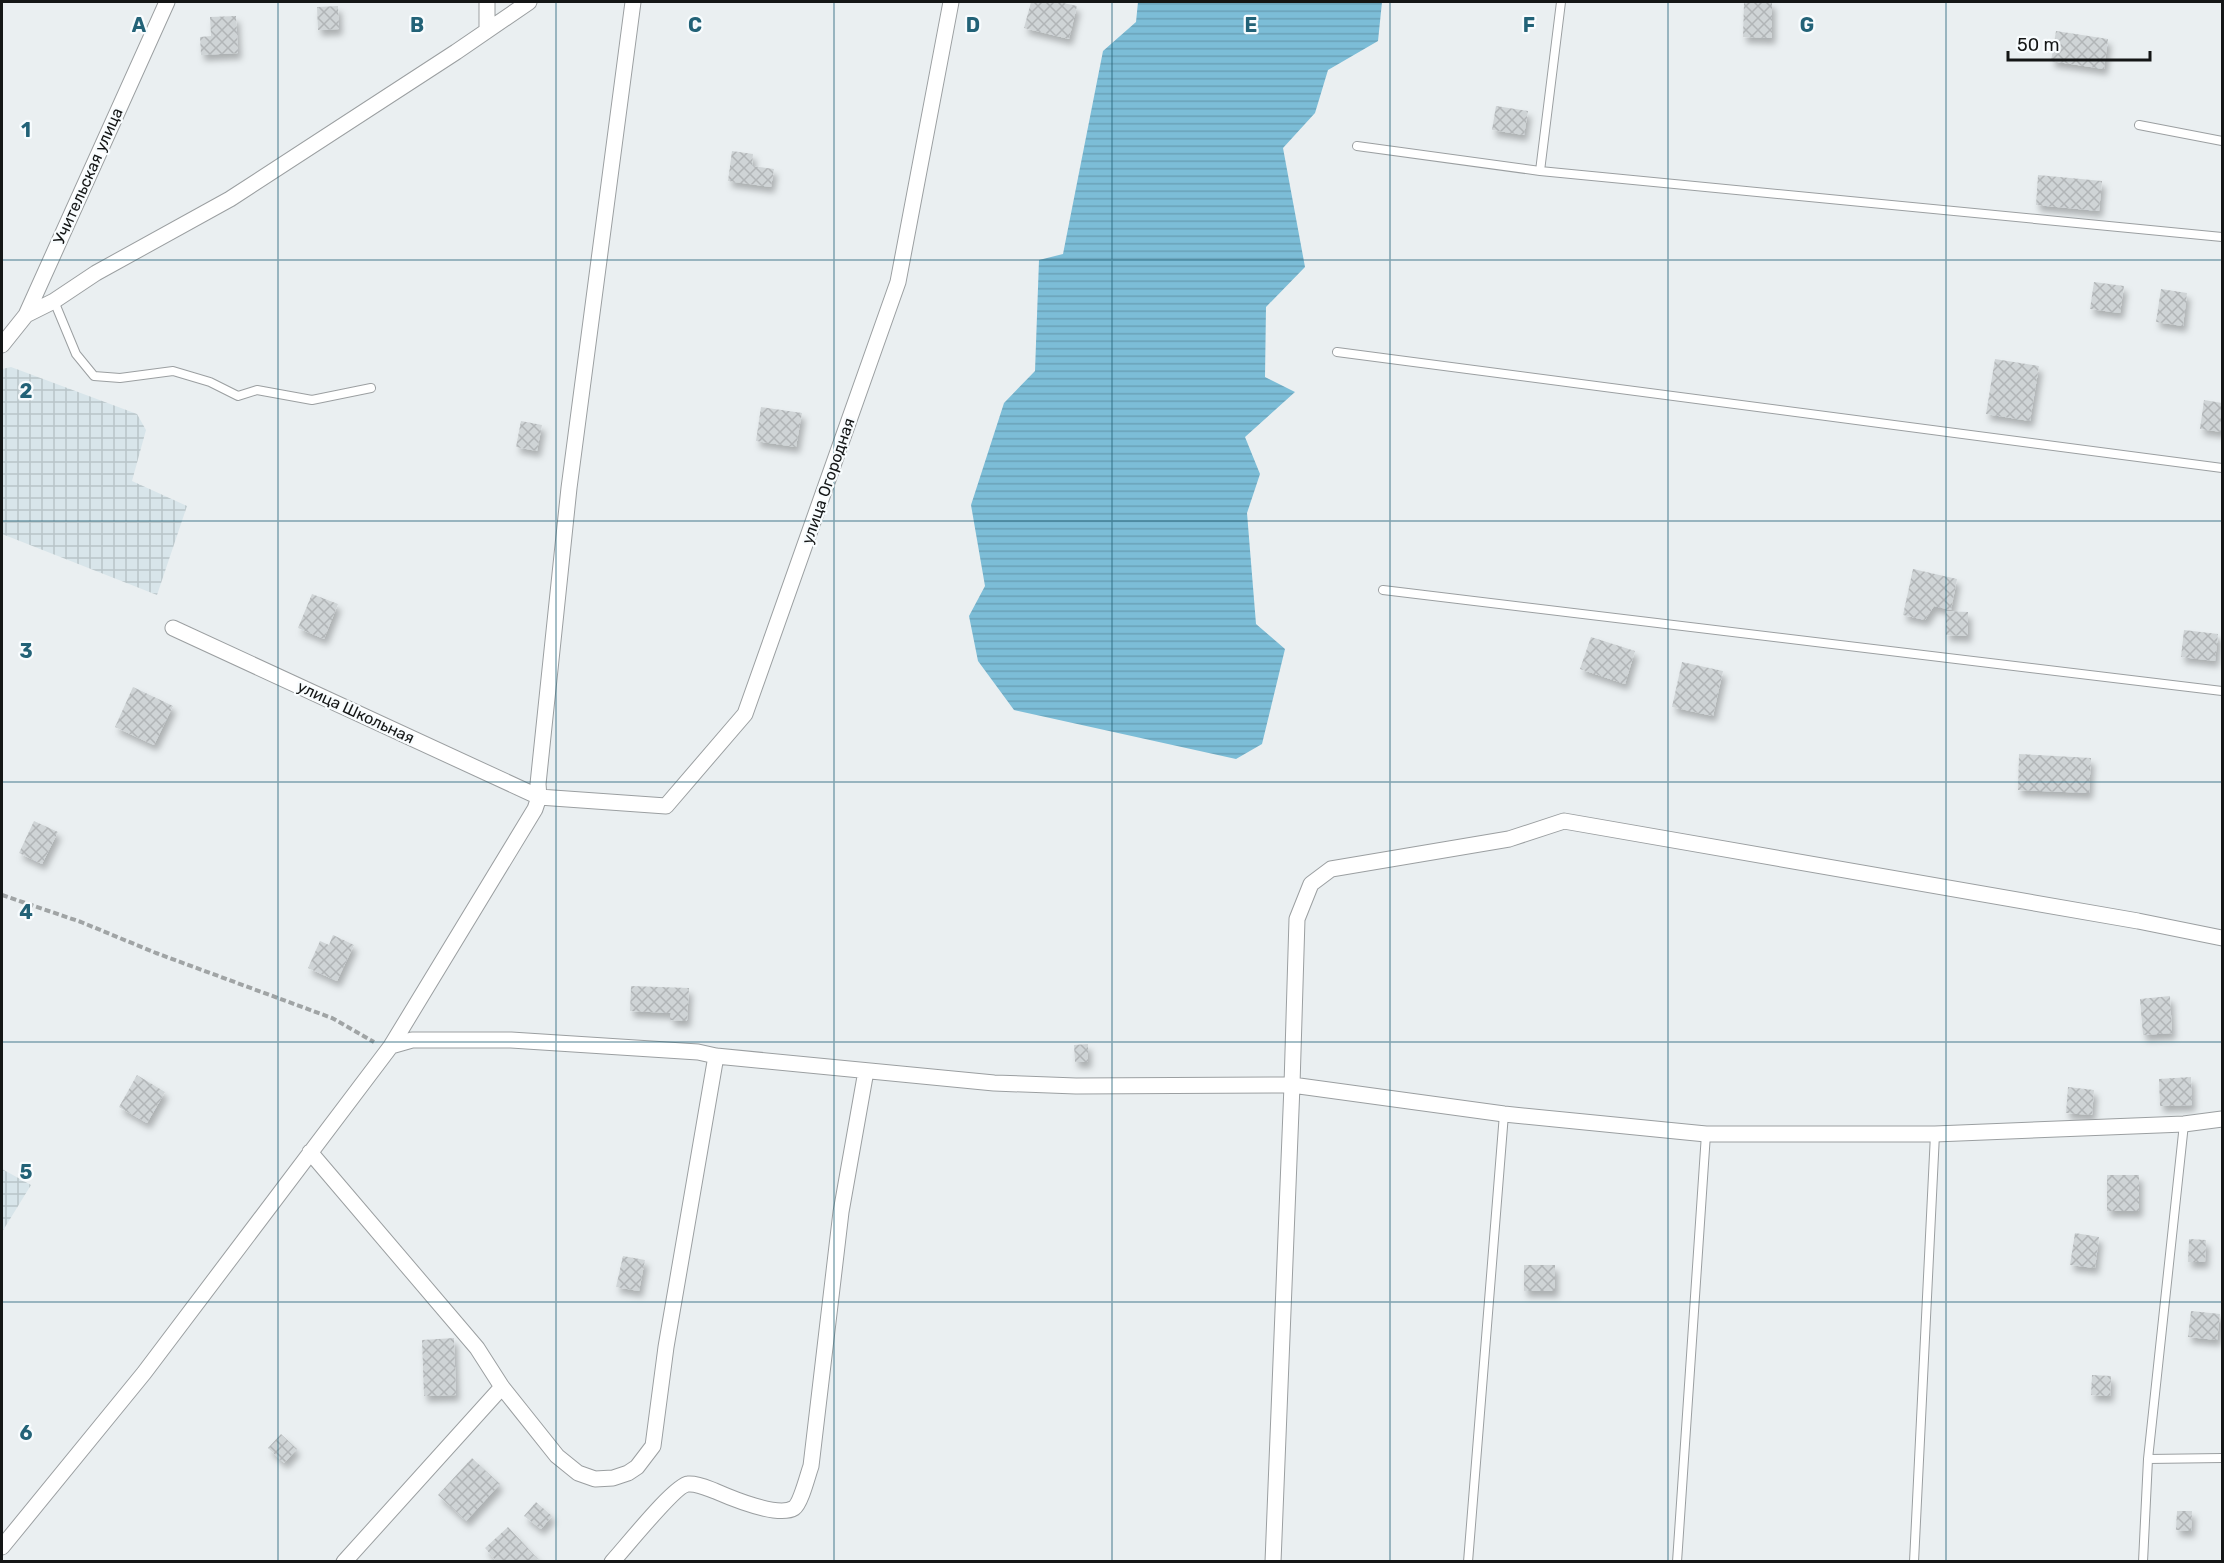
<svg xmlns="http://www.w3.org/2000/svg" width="2224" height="1563" font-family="Rubik,sans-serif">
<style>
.industrial{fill:url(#industrial-grid)}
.water{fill:url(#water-rules)}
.building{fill:url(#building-cross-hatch);filter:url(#shadow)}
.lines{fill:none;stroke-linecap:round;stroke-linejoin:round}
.service-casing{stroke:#9b9fa1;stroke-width:10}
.minor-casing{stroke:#9b9fa1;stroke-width:17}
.path{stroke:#a0a4a5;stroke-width:4;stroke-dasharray:6 3;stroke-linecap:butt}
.service{stroke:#fff;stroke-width:8}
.minor{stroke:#fff;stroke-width:15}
.grid{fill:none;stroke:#226277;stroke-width:1.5;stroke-opacity:0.55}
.labels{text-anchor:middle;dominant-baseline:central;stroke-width:4.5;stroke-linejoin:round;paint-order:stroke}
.street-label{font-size:16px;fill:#141616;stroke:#f8fcfe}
.grid-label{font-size:20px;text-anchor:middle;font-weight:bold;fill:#226277;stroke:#f8fcfe;stroke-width:4.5;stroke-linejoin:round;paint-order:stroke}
</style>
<defs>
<pattern id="industrial-grid" width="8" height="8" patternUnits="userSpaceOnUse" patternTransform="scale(1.5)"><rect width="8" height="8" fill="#d8e5ea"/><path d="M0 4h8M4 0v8" fill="none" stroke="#b8c4c8"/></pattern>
<pattern id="water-rules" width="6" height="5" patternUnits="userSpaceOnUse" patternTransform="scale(1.5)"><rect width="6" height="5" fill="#7cbdd7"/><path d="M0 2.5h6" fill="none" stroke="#6aa2b8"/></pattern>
<pattern id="building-cross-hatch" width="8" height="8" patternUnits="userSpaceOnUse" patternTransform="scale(1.5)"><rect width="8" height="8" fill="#cfd4d6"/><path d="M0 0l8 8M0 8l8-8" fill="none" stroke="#b1b5b7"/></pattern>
<filter id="shadow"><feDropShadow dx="3.5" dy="6" stdDeviation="3" flood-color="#0004"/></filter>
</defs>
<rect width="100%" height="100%" fill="#eaeff1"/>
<!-- industrial -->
<path class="industrial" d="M11,367L137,414L146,430L132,481L187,506L157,595L2,534V369Z
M2,1169L31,1185L2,1232Z"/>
<!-- water -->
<path class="water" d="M1138,2H1382L1378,41L1328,70L1315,113L1283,148L1305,267L1266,307L1265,377L1295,392L1245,437L1260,474L1247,513L1256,624L1285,649L1262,744L1236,759L1014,710L978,661L969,616L985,586L971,505L1004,403L1035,371L1039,260L1063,254L1103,51L1136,22Z"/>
<!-- building -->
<path class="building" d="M1031,2H1059L1077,6L1069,39L1024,28Z
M1744,2H1772V38L1743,37Z
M338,6L339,29L318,30L317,7Z
M236,16L238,53L201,55L200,37L211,36L210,17Z
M2056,31L2108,39L2104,69L2051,61Z
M1496,106L1528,111L1524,135L1492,130Z
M732,151L753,154L752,166L774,169L771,187L728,181Z
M2038,175L2102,181L2099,211L2036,205Z
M2094,282L2124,286L2120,313L2090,309Z
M2161,289L2187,293L2183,326L2156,322Z
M1995,359L2039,366L2030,421L1986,414Z
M2204,400L2222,403V432L2200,429Z
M761,407L802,413L796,447L756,441Z
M521,421L542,425L537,451L516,447Z
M1913,569L1957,579L1951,610L1934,606L1925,620L1903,615Z
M312,594L338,604L324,639L298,628Z
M1946,611L1968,612V636L1946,635Z
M2184,630L2218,634L2215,661L2181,657Z
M1591,637L1635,651L1625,684L1580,669Z
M1682,662L1723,671L1713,716L1672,707Z
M133,687L173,706L154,745L115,727Z
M2019,754L2091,758L2089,793L2018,790Z
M34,821L58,832L42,864L19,853Z
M333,935L354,945L337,981L308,968L320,941L329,945Z
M631,986L689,988L687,1021L670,1020L671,1013L630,1011Z
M2170,996L2172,1033L2143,1035L2140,999Z
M1088,1044V1062H1075L1074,1045Z
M137,1075L165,1092L147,1123L119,1107Z
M2191,1077L2192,1105L2160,1106L2159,1079Z
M2068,1087L2094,1090L2092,1115L2066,1113Z
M2107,1175H2139V1211H2107Z
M2075,1233L2099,1237L2095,1268L2070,1265Z
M2189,1239L2206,1240L2205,1262H2188Z
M623,1256L645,1260L639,1291L616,1287Z
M1524,1265H1555V1291H1524Z
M2191,1311L2220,1314L2217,1340L2188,1337Z
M454,1338L456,1395L424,1396L422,1340Z
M2092,1375L2111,1376L2110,1396L2091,1395Z
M281,1434L297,1449L284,1463L268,1448Z
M472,1458L500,1484L466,1521L438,1495Z
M536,1502L552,1516L541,1529L524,1516Z
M2177,1511H2192L2191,1531L2176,1530Z
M508,1527L538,1559L535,1562H497L485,1548Z"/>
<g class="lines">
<!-- service casing -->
<g class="service-casing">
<path id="service" d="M2139,125L2222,141
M1357,146L1540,171L2222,237
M1540,171L1561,2
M54,301L76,354L94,376L120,378L173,371L210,382L238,396L257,390L312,400L371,388
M1337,352L2222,468
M1383,590L2222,691
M2148,1459L2222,1458
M1468,1562L1504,1114
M1677,1562L1706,1134
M1914,1562L1935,1134
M2143,1562L2148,1459L2184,1124"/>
</g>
<!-- minor casing -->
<g class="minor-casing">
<path id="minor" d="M487,2V30
M26,315L54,301L96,273L230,199L456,52L529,2
M2,345L26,315L167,2
M173,628L539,797L666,806L745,714L898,282L951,2
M391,1046L412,1040H511L698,1052L716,1056L994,1083L1076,1086L1292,1085L1504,1114L1706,1134H1935L2184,1124L2222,1119
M310,1152L477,1348L502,1387L557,1456L578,1473L595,1479L613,1478L628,1473L637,1467L653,1446L666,1347L716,1056
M2,1547L144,1373L391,1046L535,809L539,797L538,784L569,488L633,2
M344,1562L502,1387
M612,1562C625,1548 675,1485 688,1484C697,1483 707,1488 715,1491C731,1498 778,1518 794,1508C801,1503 808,1474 811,1466L841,1212L866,1071
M1273,1562L1292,1085L1297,919L1311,884L1331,869L1509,839L1564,821L2138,921L2222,938"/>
</g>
<!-- path -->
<path class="path" d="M2,895L81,922L156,953L332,1018L374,1042"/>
<!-- service -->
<use href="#service" class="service"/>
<!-- minor -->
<use href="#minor" class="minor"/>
</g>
<!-- grid -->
<path class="grid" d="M278,2V1562M556,2V1562M834,2V1562M1112,2V1562M1390,2V1562M1668,2V1562M1946,2V1562M2,260H2222M2,521H2222M2,782H2222M2,1042H2222M2,1302H2222"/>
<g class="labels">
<!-- street labels -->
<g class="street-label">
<text transform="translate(88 176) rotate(-66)">Учительская улица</text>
<text transform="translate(828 481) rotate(-71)">улица Огородная</text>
<text transform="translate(356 712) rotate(25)">улица Школьная</text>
</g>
</g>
<g class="grid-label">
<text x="139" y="32">A</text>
<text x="417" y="32">B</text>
<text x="695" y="32">C</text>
<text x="973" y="32">D</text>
<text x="1251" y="32">E</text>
<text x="1529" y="32">F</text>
<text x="1807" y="32">G</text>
<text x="26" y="137">1</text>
<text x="26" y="398">2</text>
<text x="26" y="658">3</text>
<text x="26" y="919">4</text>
<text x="26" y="1179">5</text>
<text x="26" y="1440">6</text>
</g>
<!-- border -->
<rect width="2224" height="1563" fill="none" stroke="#141616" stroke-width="6"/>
<!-- scale -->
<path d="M2008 51v9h142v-9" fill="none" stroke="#141616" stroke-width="3"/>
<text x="2017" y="51" font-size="18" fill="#141616" stroke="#f8fcfe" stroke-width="4.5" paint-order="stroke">50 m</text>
</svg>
